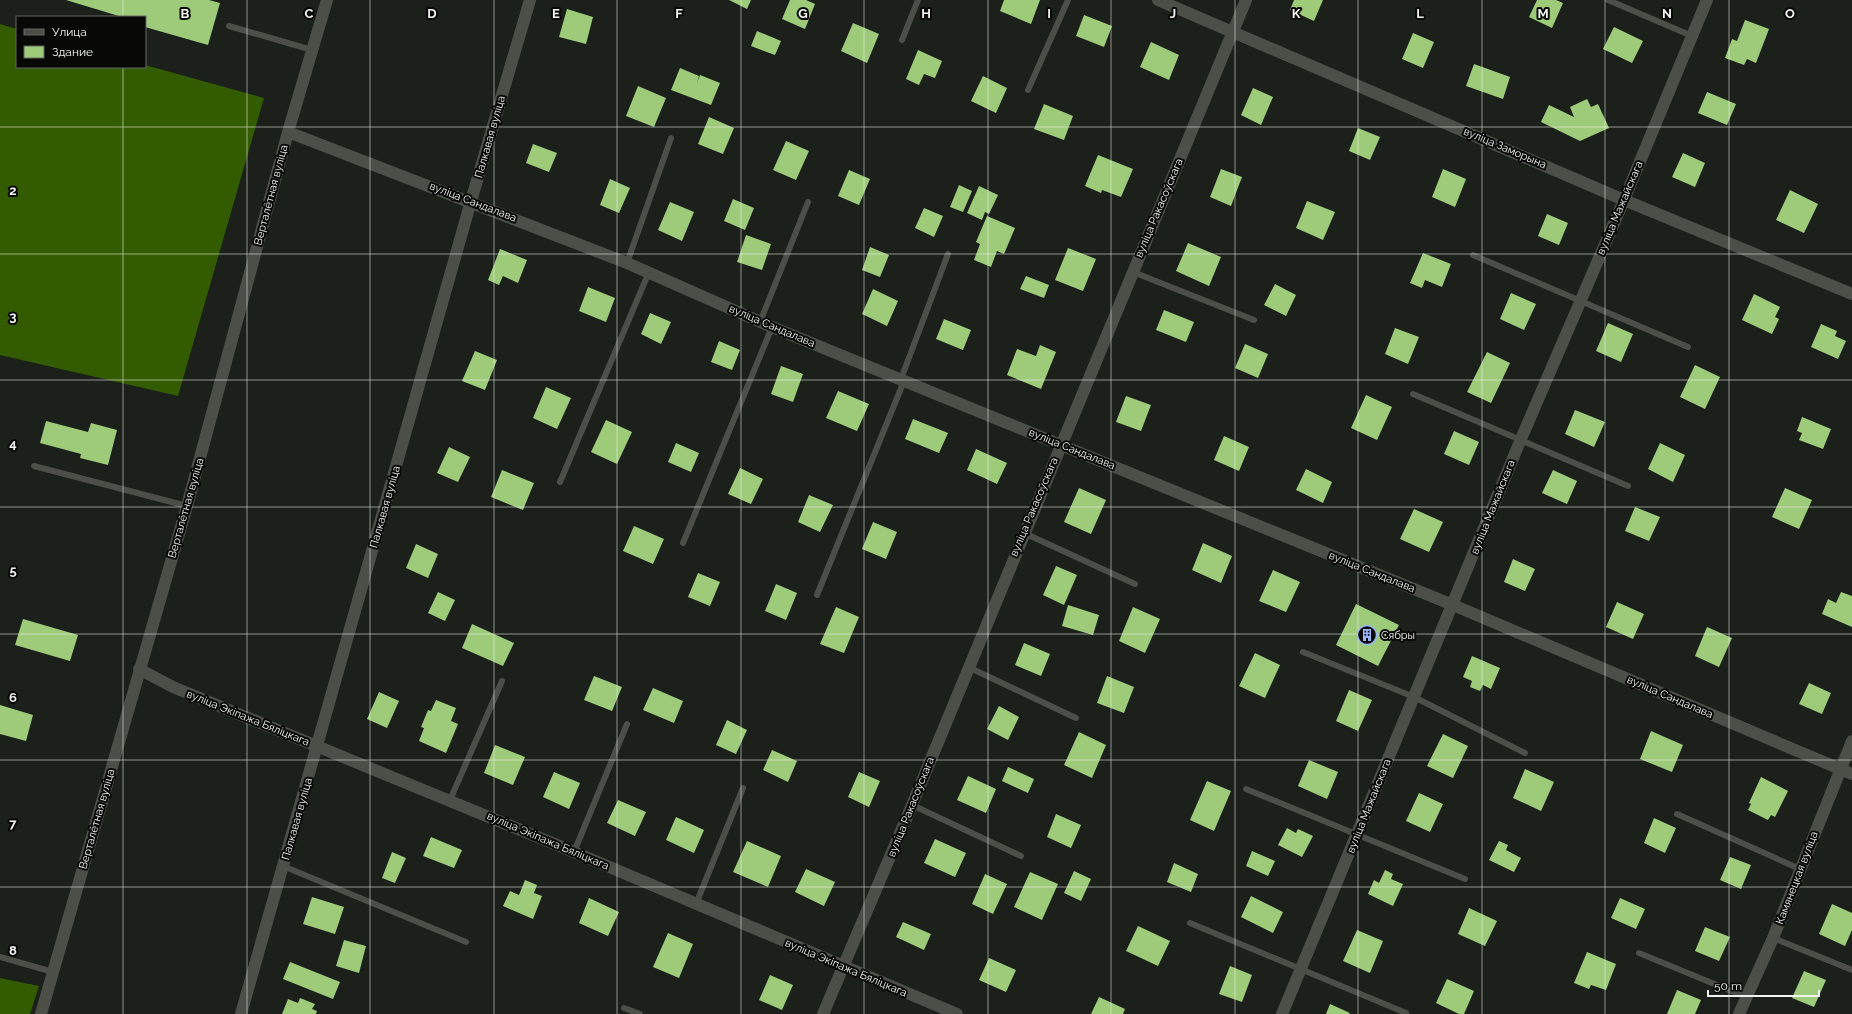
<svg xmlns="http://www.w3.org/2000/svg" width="1852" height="1014" font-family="Raleway,sans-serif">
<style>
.forest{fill:#335b00}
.building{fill:#9dcb7a}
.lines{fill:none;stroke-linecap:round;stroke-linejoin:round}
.service{stroke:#4b4f48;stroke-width:6}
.minor{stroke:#4b4f48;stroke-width:12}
.grid{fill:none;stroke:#f0f3ef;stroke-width:1;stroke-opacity:0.55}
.labels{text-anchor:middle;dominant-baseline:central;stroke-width:4;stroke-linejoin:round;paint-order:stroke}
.street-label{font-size:11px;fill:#f0f3ef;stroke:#080907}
.poi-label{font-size:11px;fill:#f0f3ef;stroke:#080907;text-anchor:start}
.grid-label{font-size:13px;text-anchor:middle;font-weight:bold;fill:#f0f3ef;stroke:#080907;stroke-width:4;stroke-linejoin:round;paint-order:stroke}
</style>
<rect width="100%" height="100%" fill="#1c201a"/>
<!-- forest -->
<path class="forest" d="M0,24L17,29V67H145V65L264,98L178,396L0,355Z
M0,978L39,986L30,1014H0Z"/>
<!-- building -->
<path class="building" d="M66,0H209L220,3L208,45L145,27V17H122Z
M729,0H751L747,9Z
M790,0H806L815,4L805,29L782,19Z
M1004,0H1040L1031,24L1000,11Z
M1294,0H1323L1314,21L1290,10Z
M1537,0H1556L1563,3L1552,28L1529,17Z
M567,9L593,17L586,44L559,37Z
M1084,15L1112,26L1104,47L1076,36Z
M1745,20L1769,29L1756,63L1747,59L1744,65L1725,58L1732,39L1737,41Z
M853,23L879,34L867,63L841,51Z
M1614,27L1643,41L1632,63L1603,49Z
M757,31L781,41L775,55L751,46Z
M1413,33L1434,42L1423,68L1402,59Z
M1151,42L1179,55L1169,80L1140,67Z
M918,50L942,61L935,78L924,74L919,85L906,79Z
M1474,64L1510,77L1503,99L1466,86Z
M680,68L699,76L697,83L700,75L720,83L711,105L671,90Z
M983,76L1007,88L996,113L971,101Z
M638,86L666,98L654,127L626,116Z
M1253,88L1273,97L1261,125L1241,115Z
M1707,92L1736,104L1727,125L1698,113Z
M1587,99L1591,107L1598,104L1609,128L1580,141L1541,122L1549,105L1574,117L1570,107Z
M1044,104L1073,116L1064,140L1034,129Z
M709,117L734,128L723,154L698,144Z
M1358,128L1380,137L1370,160L1349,151Z
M786,141L809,151L796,180L773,170Z
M533,144L557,153L549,172L526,163Z
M1683,153L1705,163L1695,187L1672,177Z
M1098,155L1133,169L1121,197L1102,190L1101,193L1085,186Z
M1221,169L1242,177L1231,206L1210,197Z
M1443,169L1466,179L1455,207L1432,197Z
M849,170L870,179L859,205L838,196Z
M610,179L630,188L619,213L600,205Z
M959,185L972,191L963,212L950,207Z
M979,186L998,195L989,214L985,212L982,220L967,213Z
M1790,190L1818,204L1804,233L1776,220Z
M733,199L754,208L745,230L724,221Z
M1307,201L1335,212L1323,240L1296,228Z
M670,202L694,212L682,241L658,230Z
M924,208L943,216L934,237L915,228Z
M1547,214L1568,223L1559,245L1538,236Z
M987,216L1015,228L1004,254L997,251L991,267L974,260L980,244L976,242Z
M746,235L771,244L762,270L737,262Z
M1188,243L1221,257L1209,286L1176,271Z
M870,247L889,255L880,277L862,270Z
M1068,248L1096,259L1083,291L1055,280Z
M500,249L527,260L518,283L503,276L499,285L488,280Z
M1423,253L1451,264L1442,287L1425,280L1422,288L1410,283Z
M1026,276L1049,285L1044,298L1020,289Z
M1275,284L1296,295L1286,316L1264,305Z
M588,287L615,298L606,322L579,311Z
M873,289L898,301L887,326L862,314Z
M1511,293L1536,304L1524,330L1500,319Z
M1754,294L1780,307L1775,317L1779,319L1772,334L1742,320Z
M1164,310L1194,322L1186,342L1156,330Z
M650,313L671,322L661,344L641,334Z
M944,319L971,330L963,350L936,339Z
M1608,323L1633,334L1621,362L1596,351Z
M1821,324L1837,331L1835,336L1846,341L1838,359L1811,347Z
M1395,328L1419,337L1408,364L1385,354Z
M719,341L740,350L732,370L711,362Z
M1245,344L1268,354L1258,378L1235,368Z
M1040,345L1056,352L1041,389L1007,375L1017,349L1036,356Z
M475,351L497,360L485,390L462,381Z
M1487,352L1510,363L1491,403L1467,392Z
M1695,365L1720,377L1705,409L1680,397Z
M781,366L803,374L793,402L771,394Z
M546,387L571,398L557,429L533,418Z
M838,391L869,404L857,431L826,418Z
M1366,395L1392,407L1377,440L1351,428Z
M1126,396L1151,405L1141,431L1116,422Z
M1575,410L1605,422L1594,447L1565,434Z
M1802,417L1831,429L1823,449L1799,440L1802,433L1797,431Z
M913,419L948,433L939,453L905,439Z
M606,420L632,432L617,464L591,452Z
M46,421L88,432L91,423L117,430L108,465L80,458L81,454L40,443Z
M1454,431L1479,442L1469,465L1444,454Z
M1224,436L1249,447L1239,471L1214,460Z
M676,443L699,453L691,472L668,462Z
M1660,443L1685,455L1673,482L1648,469Z
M449,447L470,457L458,482L437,473Z
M976,449L1007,463L997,484L967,470Z
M740,468L763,479L751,504L728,494Z
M1306,469L1332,482L1323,503L1296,490Z
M502,470L534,483L523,510L491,497Z
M1553,470L1577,481L1567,504L1542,493Z
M1079,488L1106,500L1091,534L1064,522Z
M1785,488L1812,500L1799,529L1772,517Z
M809,495L833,505L820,532L798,522Z
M1635,507L1660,517L1649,541L1625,531Z
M1414,509L1443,522L1429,552L1400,539Z
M873,522L897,532L886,559L862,549Z
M634,526L664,539L653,564L623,551Z
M1203,543L1232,556L1221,583L1192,570Z
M416,544L438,554L428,578L406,568Z
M1513,559L1535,569L1525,591L1504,582Z
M1056,566L1077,575L1064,605L1043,595Z
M1273,570L1300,582L1286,612L1259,601Z
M698,573L720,582L710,606L688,597Z
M776,584L797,593L786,620L765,611Z
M438,592L455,600L445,621L428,613Z
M1841,592L1852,596V627L1822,614L1828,599L1836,603Z
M1617,602L1644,614L1633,639L1606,627Z
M1356,604L1399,625L1378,666L1336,645Z
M1068,605L1099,615L1093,635L1062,626Z
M836,607L859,617L844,653L820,644Z
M1133,607L1160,619L1145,653L1119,641Z
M23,619L78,635L70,661L15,645Z
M472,624L514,643L503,666L462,648Z
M1707,627L1732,638L1719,667L1695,656Z
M1024,643L1050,654L1041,676L1015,665Z
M1255,653L1280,665L1265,698L1239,686Z
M1472,656L1500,668L1491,689L1483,685L1480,691L1470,687L1472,681L1463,677Z
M594,676L622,687L612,711L584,700Z
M1107,676L1134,687L1124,713L1097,703Z
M1809,683L1831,693L1822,714L1799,704Z
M653,688L683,701L674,723L643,710Z
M1349,690L1372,700L1358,731L1336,721Z
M379,692L399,701L387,728L367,719Z
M436,700L456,708L451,721L458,724L446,753L419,741L424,728L421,727L428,710L431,711Z
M0,705L33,715L26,741L0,734Z
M999,706L1019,717L1008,740L987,729Z
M727,720L747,730L736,754L716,745Z
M1651,731L1683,745L1672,772L1640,759Z
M1079,732L1106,745L1092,778L1064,765Z
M1443,734L1468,746L1453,778L1427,766Z
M495,745L525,757L513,785L484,773Z
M772,750L797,761L788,782L763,770Z
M1309,760L1338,772L1327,799L1298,786Z
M1008,767L1034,779L1028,793L1002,781Z
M1525,769L1554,782L1541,811L1513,798Z
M554,772L580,783L569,809L543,797Z
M859,772L880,781L869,807L848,797Z
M968,776L996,789L986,813L957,800Z
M1761,777L1788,791L1775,817L1771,815L1768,820L1748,810L1751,804L1749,803Z
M1207,781L1231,791L1214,831L1190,820Z
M1419,793L1443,804L1430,832L1406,821Z
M618,800L646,812L635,836L607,823Z
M1056,814L1081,825L1071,848L1047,837Z
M676,817L704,830L694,853L666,840Z
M1654,818L1676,828L1665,853L1644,843Z
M1287,828L1296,833L1298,829L1313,836L1302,857L1278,845Z
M431,837L462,850L454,868L423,856Z
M935,839L966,853L955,877L924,863Z
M747,841L781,856L768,887L733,872Z
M1499,841L1508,845L1506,850L1521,858L1514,872L1489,860Z
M1252,851L1275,861L1268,876L1246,866Z
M392,852L406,858L395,883L382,878Z
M1730,857L1751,865L1741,889L1720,880Z
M1174,863L1198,874L1191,892L1167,882Z
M806,869L835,882L824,906L795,892Z
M1385,870L1393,874L1391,879L1403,884L1393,906L1368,894L1374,880L1379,883Z
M1074,871L1091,879L1081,901L1064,893Z
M1030,872L1058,884L1042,920L1014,907Z
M985,874L1007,884L993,914L972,904Z
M525,880L537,885L534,893L542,896L533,919L503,906L510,891L519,895Z
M1251,896L1283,912L1273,933L1241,917Z
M312,897L344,907L335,934L303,924Z
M589,898L619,912L608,936L579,923Z
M1620,898L1645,909L1636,929L1611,918Z
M1832,904L1852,913V930L1845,946L1819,934Z
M1469,908L1497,921L1485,946L1458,934Z
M903,922L931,934L924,950L896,937Z
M1138,926L1170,941L1158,966L1126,951Z
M1705,927L1730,937L1719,961L1695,951Z
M1357,930L1383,941L1370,973L1343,961Z
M668,933L693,944L679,978L653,967Z
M344,940L366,946L359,973L336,966Z
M1587,952L1616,964L1606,990L1591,985L1589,989L1574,983Z
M989,958L1016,970L1006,992L979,980Z
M290,962L340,982L333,999L283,979Z
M1230,966L1252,975L1242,1002L1219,994Z
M1804,971L1826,980L1814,1007L1792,998Z
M770,975L793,985L782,1010L759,1000Z
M1447,979L1474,991L1464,1014H1459L1436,1003Z
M1677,990L1701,1000L1695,1014H1667Z
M1099,997L1125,1009L1123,1014H1091Z
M300,998L315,1004L312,1009L317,1011L316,1014H282L288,999L298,1003Z
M1330,1004L1350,1013L1349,1014H1326Z"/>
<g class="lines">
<!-- service -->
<path class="service" d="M1608,0L1692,36
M229,26L312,50
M902,40L918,0
M1028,90L1068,0
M1473,255L1688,347
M627,263L671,138
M1133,272L1254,320
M760,322L808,202
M901,379L948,254
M1413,394L1628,486
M34,466L187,506
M560,482L649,272
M1024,533L1135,584
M683,543L772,327
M817,595L904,381
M1303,652L1414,697L1525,753
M968,667L1076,718
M1246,789L1465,879
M450,800L502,681
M912,805L1021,856
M1677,814L1800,869
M574,852L627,724
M283,866L466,942
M696,904L743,788
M1190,923L1406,1013
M1773,938L1852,970
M1639,953L1746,997
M0,957L53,972
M624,1008L640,1014"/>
<!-- minor -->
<path class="minor" d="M1158,0L1624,200L1852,294
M288,132L627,263L772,327L1453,605L1852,774
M139,669L173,687L574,852L957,1014
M41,1014L187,506L288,132L327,0
M241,1014L471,201L530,0
M823,1014L912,805L1246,0
M1282,1014L1521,439L1624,200L1707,0
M1739,1014L1773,938L1852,741"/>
</g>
<!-- grid -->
<path class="grid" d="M123,0V17M247,0V1014M370,0V1014M494,0V1014M617,0V1014M741,0V1014M864,0V1014M988,0V1014M1111,0V1014M1235,0V1014M1358,0V1014M1482,0V1014M1605,0V1014M1729,0V1014M123,67V1014M0,127H1852M0,254H1852M0,380H1852M0,507H1852M0,634H1852M0,760H1852M0,887H1852"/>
<!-- icons -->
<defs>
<g id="building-ring" transform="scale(1)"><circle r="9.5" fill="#080907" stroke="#9ab5fd" stroke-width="1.5"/><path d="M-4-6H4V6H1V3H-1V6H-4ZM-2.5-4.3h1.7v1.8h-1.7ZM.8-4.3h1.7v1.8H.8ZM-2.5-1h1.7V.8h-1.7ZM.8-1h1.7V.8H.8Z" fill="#9ab5fd"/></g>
</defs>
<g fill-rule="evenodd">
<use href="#building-ring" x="1367" y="635"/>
</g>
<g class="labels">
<!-- street labels -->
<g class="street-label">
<text transform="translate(490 137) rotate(-74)">Палкавая вуліца</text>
<text transform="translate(1505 148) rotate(23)">вуліца Заморына</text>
<text transform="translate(271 195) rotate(-75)">Верталётная вуліца</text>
<text transform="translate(473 202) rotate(21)">вуліца Сандалава</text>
<text transform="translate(1159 208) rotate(-67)">вуліца Ракасоўскага</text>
<text transform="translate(1620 208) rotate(-67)">вуліца Мажайскага</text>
<text transform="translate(772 326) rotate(23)">вуліца Сандалава</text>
<text transform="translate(1072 449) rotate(22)">вуліца Сандалава</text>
<text transform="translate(385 507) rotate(-74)">Палкавая вуліца</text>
<text transform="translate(1034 507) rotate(-67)">вуліца Ракасоўскага</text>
<text transform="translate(1493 507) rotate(-68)">вуліца Мажайскага</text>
<text transform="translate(186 508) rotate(-74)">Верталётная вуліца</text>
<text transform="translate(1372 572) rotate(22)">вуліца Сандалава</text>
<text transform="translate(1670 697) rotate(23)">вуліца Сандалава</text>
<text transform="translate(248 718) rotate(22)">вуліца Экіпажа Бяліцкага</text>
<text transform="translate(1369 806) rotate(-68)">вуліца Мажайскага</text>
<text transform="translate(911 807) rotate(-68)">вуліца Ракасоўскага</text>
<text transform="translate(97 819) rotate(-74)">Верталётная вуліца</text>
<text transform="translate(297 819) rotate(-74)">Палкавая вуліца</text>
<text transform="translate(548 841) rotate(23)">вуліца Экіпажа Бяліцкага</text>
<text transform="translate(1797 878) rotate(-69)">Камянецкая вуліца</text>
<text transform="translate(846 968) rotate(23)">вуліца Экіпажа Бяліцкага</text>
</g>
<!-- poi labels -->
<g class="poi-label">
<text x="1381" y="635">Сябры</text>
</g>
</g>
<g class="grid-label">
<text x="185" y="18">B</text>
<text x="309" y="18">C</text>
<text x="432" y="18">D</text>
<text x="556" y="18">E</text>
<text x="679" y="18">F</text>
<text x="803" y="18">G</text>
<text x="926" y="18">H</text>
<text x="1049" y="18">I</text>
<text x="1173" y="18">J</text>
<text x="1296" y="18">K</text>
<text x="1420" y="18">L</text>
<text x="1543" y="18">M</text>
<text x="1667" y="18">N</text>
<text x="1790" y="18">O</text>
<text x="13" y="195">2</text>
<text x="13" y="321">3</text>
<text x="13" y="448">4</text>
<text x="13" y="575">5</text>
<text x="13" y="702">6</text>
<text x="13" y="828">7</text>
<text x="13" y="955">8</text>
</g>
<!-- legend -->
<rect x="16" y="16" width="130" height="52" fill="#080907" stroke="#656764"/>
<rect x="24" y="29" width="20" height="6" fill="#4b4f48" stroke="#656764"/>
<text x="52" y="36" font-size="12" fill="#f0f3ef">Улица</text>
<rect x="24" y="46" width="20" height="12" fill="#9dcb7a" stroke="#656764"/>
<text x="52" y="56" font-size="12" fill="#f0f3ef">Здание</text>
<!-- scale -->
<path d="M1708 990v6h111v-6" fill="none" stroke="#f0f3ef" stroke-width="2"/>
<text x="1714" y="990" font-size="12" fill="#f0f3ef" stroke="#080907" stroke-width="3" paint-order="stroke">50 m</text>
</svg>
